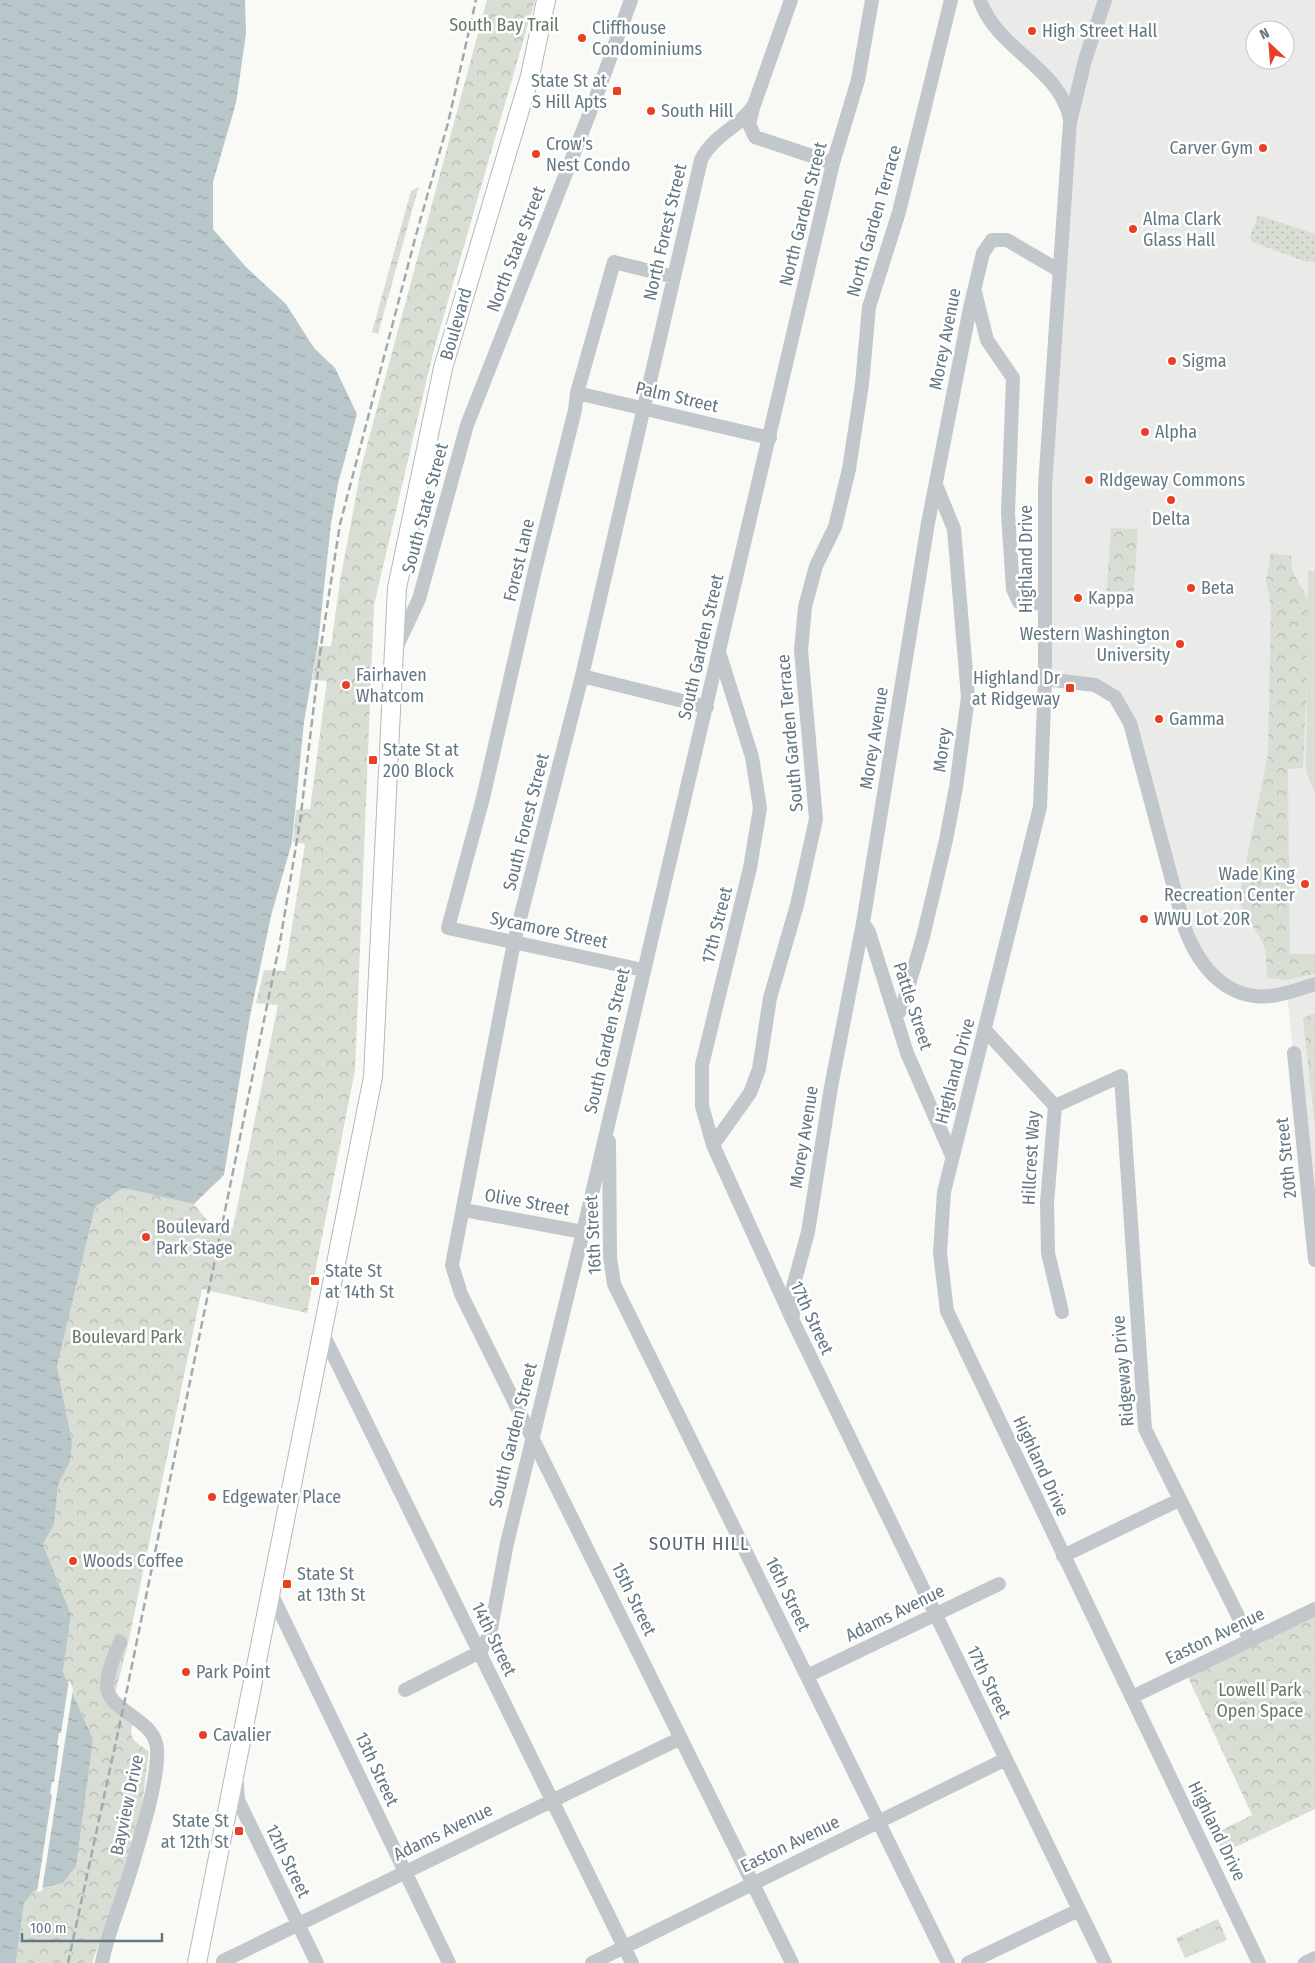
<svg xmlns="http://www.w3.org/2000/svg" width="1315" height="1963" font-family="'Fira Sans Condensed',sans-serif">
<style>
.built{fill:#eaeae9;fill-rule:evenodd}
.grass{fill:url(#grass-dots)}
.forest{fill:url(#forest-crowns)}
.pitch{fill:#d9ded5}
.water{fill:url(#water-ripples)}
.pier{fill:#f9f9f6}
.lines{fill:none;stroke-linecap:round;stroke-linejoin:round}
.major-casing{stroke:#b3b9bc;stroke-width:20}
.minor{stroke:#c1c7ca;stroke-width:14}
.major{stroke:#fff;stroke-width:18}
.rail{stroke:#a0aaae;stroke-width:2.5;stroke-dasharray:8 4;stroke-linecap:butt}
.poi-dot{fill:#e94025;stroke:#fff;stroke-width:2}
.labels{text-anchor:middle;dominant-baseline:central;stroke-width:5;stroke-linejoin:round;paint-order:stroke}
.park-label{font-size:18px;fill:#687a62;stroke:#fff}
.poi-label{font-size:18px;fill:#637882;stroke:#fff;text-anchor:start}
.street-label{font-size:18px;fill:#637882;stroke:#fff}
.neighbourhood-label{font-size:19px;letter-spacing:1px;fill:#55656d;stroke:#fff}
</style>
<defs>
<pattern id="grass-dots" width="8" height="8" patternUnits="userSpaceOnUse" patternTransform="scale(1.25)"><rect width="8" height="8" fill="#d9ded5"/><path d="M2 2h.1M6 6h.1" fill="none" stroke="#b4b9b2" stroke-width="1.8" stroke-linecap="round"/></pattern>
<pattern id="forest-crowns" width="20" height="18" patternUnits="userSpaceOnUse" patternTransform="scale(1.25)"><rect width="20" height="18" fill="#d9ded5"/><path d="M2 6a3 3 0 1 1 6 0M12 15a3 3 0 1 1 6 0" fill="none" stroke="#b4b9b2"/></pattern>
<pattern id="water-ripples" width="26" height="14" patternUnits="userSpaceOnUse" patternTransform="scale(1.25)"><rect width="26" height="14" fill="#b9c7ca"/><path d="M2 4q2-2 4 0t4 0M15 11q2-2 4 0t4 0" fill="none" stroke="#9aa6a9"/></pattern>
</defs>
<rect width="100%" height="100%" fill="#f9f9f6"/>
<!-- built -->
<path class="built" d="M980,0H1315V1260L1287,994L1254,996L1206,969L1174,885L1115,697L1045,679V486L1067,106ZM1255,30H1285V60H1255Z"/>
<!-- grass -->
<path class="grass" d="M1258,215L1315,234V261L1307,262L1252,242L1250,237Z"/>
<!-- forest -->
<path class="forest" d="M487,0H535L433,353L374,605L355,1070L307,1313L202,1289L128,1644L111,1708L134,1721C126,1740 137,1742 149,1752L141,1814L128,1862L92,1963H16L24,1903L35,1890L63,1883L93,1739L63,1672L71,1615L43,1544L54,1525L58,1485L66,1468L72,1442L57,1365L95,1207L123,1188L194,1204L211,1225L233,1228L278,1005L256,1003L264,970L285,971L305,844L293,842L296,810L310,809L327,681L312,680L318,646H331L340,581L362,464Z
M419,187L416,196L378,334L372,332L411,191Z
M1111,528L1138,529L1133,604L1106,602Z
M1271,553L1292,556C1287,577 1308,587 1308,606C1309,660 1305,714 1303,768L1288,769L1289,866L1292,869L1293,899L1289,901L1290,954H1315V974L1285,980L1267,978C1265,968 1268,957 1264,947C1258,928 1242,917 1239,897L1268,754L1271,606L1266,581Z
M1315,1013V1127L1303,1018Z
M1315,1611V1809L1223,1853L1214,1834L1252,1815L1187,1675Z
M1218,1919L1227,1940L1185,1958L1176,1938Z"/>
<!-- pitch -->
<path class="pitch" d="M1308,571H1315V793L1306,772Z
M1214,1925L1221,1939L1190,1954L1183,1939Z"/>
<!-- water -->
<path class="water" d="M0,0H245L246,34L236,103L213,182V229L246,267L286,304L314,348L335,368L357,414L338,484L331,524L318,643L304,722L292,842L271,916L250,1016L224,1175L194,1204L123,1188L95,1207L57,1366L72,1442L70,1461L58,1485L54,1525L43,1544L71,1615L63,1672L93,1739L76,1866L63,1883L35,1890L24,1903L16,1963H0Z"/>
<!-- pier -->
<path class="pier" d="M69,1680L73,1689L42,1891L37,1892L52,1795L50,1794L52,1782H54L59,1745H57L59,1733H61Z"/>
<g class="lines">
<!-- major casing -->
<g class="major-casing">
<path id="major" d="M197,1963L373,1077L397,588L443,368L530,76L546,0"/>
</g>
<!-- minor -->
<path class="minor" d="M791,0L754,105C740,127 713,135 701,160L582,676L514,942L452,1265L461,1294L792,1963
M980,0C996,49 1060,68 1070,119
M1105,0L1085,60L1070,122L1045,486V679L1040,807L944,1192L940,1253L947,1311L1259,1963
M753,108L749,124L755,137L833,163
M975,292L987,340L1013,378L1008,513L1013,589L1019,602L1045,604
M577,393L770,438
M396,648L419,599L467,425L596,97L631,0
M719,652L752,757L760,808L750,868L702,1065V1106L713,1145L793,1321L1105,1963
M582,676L707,707
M1045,679L1095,685L1115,697L1130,723L1185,929C1200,969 1230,1004 1277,995C1290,993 1303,988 1315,984
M863,923L869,932L907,1053L952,1156
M643,970L448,928L483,798L535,570L575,410L577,393L614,262L674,277
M897,1015L902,1008L923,937L946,840L956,787L968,697L954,529L936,485
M985,1030L1055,1106L1047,1203L1048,1253L1062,1312
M1294,1053L1315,1260
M1055,1106L1121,1076L1145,1429L1250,1640
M609,1141L610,1257L614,1284L948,1963
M713,1145L750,1093L759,1069L770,998L797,905L816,819L801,650L805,607L816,566L835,527L849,469L862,384L869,307L899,212L951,0
M464,1210L583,1232
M793,1315V1287L808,1232L831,1087L863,923L928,523L970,308L983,253L992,240H1007L1060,271
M322,1332L632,1963
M1063,1556L1179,1500
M270,1591L449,1963
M807,1676L999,1584
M405,1690L480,1652L490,1634L507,1543L583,1232L833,163L858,80L872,0
M1132,1697L1315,1609
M237,1784L238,1800L317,1963
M223,1961L681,1738
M102,1963C106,1939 116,1916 123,1894C133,1865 141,1836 149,1806C153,1788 158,1767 157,1749C156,1719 107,1711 107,1686C107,1671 115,1655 120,1642
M592,1963L1006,1759
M968,1963L1079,1910
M1305,1963L1315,1958"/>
<!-- major -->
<use href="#major" class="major"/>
<!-- rail -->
<path class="rail" d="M68,1963L123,1709L280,942L300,822L321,646L340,524L416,235L448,123L476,0"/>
</g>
<!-- markers -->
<g class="poi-dot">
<circle cx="1032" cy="31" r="5"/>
<circle cx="582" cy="38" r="5"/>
<rect x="612" y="86" width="10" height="10" rx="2.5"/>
<circle cx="651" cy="111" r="5"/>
<circle cx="1263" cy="148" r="5"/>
<circle cx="536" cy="154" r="5"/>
<circle cx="1133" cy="229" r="5"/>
<circle cx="1172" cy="361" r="5"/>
<circle cx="1145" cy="432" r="5"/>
<circle cx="1089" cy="480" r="5"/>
<circle cx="1171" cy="500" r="5"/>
<circle cx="1191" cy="588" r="5"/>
<circle cx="1078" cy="598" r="5"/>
<circle cx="1180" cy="644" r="5"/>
<circle cx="346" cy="685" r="5"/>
<rect x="1065" y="683" width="10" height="10" rx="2.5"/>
<circle cx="1159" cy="719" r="5"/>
<rect x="368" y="755" width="10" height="10" rx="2.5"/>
<circle cx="1305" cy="884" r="5"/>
<circle cx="1144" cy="919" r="5"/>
<circle cx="146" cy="1237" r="5"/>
<rect x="310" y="1276" width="10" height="10" rx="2.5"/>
<circle cx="212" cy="1497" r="5"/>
<circle cx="73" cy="1561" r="5"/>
<rect x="282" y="1579" width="10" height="10" rx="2.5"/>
<circle cx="186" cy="1672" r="5"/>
<circle cx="203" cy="1735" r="5"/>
<rect x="234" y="1826" width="10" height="10" rx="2.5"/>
</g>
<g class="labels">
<!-- park labels -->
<g class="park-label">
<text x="504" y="25">South Bay Trail</text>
<text x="127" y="1337">Boulevard Park</text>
<text x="1260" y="1690">Lowell Park<tspan x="1260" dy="21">Open Space</tspan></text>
</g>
<!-- poi labels -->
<g class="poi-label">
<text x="592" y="28">Cliffhouse<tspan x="592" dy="21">Condominiums</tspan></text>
<text x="1042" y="31">High Street Hall</text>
<text x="607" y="81" text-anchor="end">State St at<tspan x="607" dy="21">S Hill Apts</tspan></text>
<text x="661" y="111">South Hill</text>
<text x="546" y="144">Crow's<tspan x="546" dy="21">Nest Condo</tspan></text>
<text x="1253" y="148" text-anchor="end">Carver Gym</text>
<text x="1143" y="219">Alma Clark<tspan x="1143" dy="21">Glass Hall</tspan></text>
<text x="1182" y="361">Sigma</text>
<text x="1155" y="432">Alpha</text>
<text x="1099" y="480">RIdgeway Commons</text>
<text x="1171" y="519" text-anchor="middle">Delta</text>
<text x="1201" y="588">Beta</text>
<text x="1088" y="598">Kappa</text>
<text x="1170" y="634" text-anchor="end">Western Washington<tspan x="1170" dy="21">University</tspan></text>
<text x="356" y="675">Fairhaven<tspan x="356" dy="21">Whatcom</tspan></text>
<text x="1060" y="678" text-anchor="end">Highland Dr<tspan x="1060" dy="21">at Ridgeway</tspan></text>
<text x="1169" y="719">Gamma</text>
<text x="383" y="750">State St at<tspan x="383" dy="21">200 Block</tspan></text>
<text x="1295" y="874" text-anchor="end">Wade King<tspan x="1295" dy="21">Recreation Center</tspan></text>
<text x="1154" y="919">WWU Lot 20R</text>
<text x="156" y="1227">Boulevard<tspan x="156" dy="21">Park Stage</tspan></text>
<text x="325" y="1271">State St<tspan x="325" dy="21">at 14th St</tspan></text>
<text x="222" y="1497">Edgewater Place</text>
<text x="83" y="1561">Woods Coffee</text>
<text x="297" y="1574">State St<tspan x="297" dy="21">at 13th St</tspan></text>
<text x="196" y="1672">Park Point</text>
<text x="213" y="1735">Cavalier</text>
<text x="229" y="1821" text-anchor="end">State St<tspan x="229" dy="21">at 12th St</tspan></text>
</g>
<!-- street labels -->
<g class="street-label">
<text transform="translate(803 214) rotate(-76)">North Garden Street</text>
<text transform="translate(874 221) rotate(-74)">North Garden Terrace</text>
<text transform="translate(665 232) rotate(-77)">North Forest Street</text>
<text transform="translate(516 249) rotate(-69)">North State Street</text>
<text transform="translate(456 324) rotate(-74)">Boulevard</text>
<text transform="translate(945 339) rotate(-79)">Morey Avenue</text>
<text transform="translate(677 397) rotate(13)">Palm Street</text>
<text transform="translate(425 508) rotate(-75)">South State Street</text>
<text transform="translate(1026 559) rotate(-90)">Highland Drive</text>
<text transform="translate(519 560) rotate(-77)">Forest Lane</text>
<text transform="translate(701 647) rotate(-77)">South Garden Street</text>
<text transform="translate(790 733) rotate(-95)">South Garden Terrace</text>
<text transform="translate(874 738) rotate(-81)">Morey Avenue</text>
<text transform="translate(942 750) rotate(-83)">Morey</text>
<text transform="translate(526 822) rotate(-76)">South Forest Street</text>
<text transform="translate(717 925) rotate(-76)">17th Street</text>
<text transform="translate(549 930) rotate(12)">Sycamore Street</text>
<text transform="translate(913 1006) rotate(72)">Pattle Street</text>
<text transform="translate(607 1041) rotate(-77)">South Garden Street</text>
<text transform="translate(955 1071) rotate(-75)">Highland Drive</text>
<text transform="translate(804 1137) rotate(-81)">Morey Avenue</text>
<text transform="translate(1031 1158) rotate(-87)">Hillcrest Way</text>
<text transform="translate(1286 1158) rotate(-96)">20th Street</text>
<text transform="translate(527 1202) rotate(10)">Olive Street</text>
<text transform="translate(593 1235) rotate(-93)">16th Street</text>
<text transform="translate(812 1318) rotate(65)">17th Street</text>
<text transform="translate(1123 1371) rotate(-95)">Ridgeway Drive</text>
<text transform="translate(513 1435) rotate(-76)">South Garden Street</text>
<text transform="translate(1041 1466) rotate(65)">Highland Drive</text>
<text transform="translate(788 1594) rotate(64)">16th Street</text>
<text transform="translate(634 1599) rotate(64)">15th Street</text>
<text transform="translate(895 1613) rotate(-26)">Adams Avenue</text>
<text transform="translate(1215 1636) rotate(-26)">Easton Avenue</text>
<text transform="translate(494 1639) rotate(64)">14th Street</text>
<text transform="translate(989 1682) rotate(64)">17th Street</text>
<text transform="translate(377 1769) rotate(65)">13th Street</text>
<text transform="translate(127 1805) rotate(-78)">Bayview Drive</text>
<text transform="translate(1217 1831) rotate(64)">Highland Drive</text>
<text transform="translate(443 1832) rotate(-26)">Adams Avenue</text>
<text transform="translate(790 1844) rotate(-26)">Easton Avenue</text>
<text transform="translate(288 1861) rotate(64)">12th Street</text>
</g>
<!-- neighbourhood labels -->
<g class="neighbourhood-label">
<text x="699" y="1543">SOUTH HILL</text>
</g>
</g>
<!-- north arrow -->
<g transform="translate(1270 45) rotate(334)"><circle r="24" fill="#ffffff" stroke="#c1c9cd"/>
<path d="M0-4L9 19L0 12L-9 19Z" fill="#e94025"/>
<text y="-8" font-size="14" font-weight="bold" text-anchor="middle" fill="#637882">N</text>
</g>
<!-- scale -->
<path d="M22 1933v8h140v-8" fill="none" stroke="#637882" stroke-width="2.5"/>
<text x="30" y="1933" font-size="15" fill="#637882" stroke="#ffffff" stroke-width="4" paint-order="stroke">100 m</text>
</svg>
